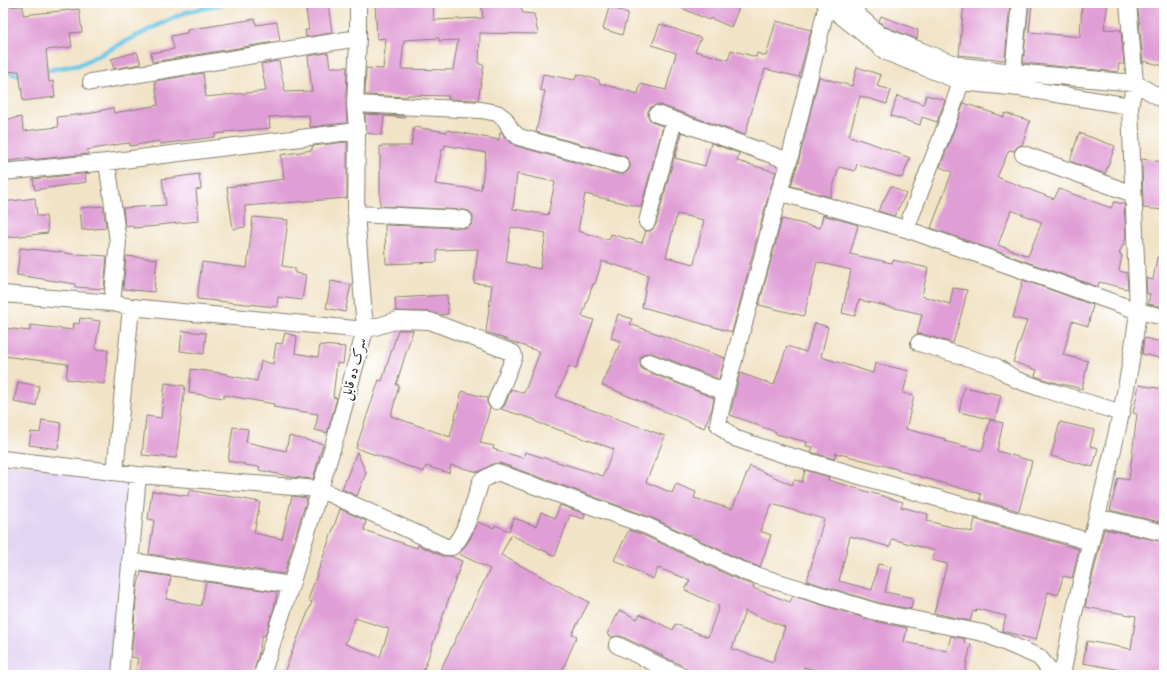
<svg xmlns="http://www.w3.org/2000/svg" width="1167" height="678" font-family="'Libre Bodoni',Amiri,serif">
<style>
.built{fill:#e2d4f3}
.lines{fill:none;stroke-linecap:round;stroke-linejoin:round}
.stream{stroke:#66c5e5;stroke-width:5}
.building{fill:#e09ed6;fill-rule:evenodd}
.minor-casing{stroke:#868071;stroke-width:18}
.minor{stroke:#fff;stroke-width:16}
.labels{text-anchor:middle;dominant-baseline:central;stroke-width:4;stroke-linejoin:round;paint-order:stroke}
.street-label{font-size:14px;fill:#1c1c1c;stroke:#fff}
</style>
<rect width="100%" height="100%" fill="#fff"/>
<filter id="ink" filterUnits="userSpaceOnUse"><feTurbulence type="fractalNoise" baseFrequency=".025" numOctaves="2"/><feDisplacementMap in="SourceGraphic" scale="8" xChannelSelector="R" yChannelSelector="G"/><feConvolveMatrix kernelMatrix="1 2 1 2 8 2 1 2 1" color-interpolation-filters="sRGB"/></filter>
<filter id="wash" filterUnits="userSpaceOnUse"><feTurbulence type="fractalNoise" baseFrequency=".012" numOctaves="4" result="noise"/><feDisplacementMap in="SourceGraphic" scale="16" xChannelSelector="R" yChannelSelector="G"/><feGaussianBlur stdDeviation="0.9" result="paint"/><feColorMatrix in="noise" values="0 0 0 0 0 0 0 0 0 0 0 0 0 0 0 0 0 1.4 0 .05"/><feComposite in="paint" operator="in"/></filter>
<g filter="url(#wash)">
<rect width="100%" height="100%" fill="#f1e3c6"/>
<!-- built -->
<path class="built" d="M3,463L144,478L125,675H3Z"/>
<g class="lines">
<!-- stream -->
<path class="stream" d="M3,69L16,75L25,74
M43,71L82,64L124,42L184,13L225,3"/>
</g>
<g id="blocks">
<!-- building -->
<path class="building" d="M305,3H328L332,33L306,37L305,30H309Z
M375,3H393V4L433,3L434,20L483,18L481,3H519L523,13L534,14L538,34L480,33L479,64L484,65L478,100L448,99L449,96L408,95L407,97L365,95L366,68L383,69L386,38L377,39ZM439,38V41L458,40L453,70L401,69L404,40Z
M670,3H741L731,27L710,18L709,20Z
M964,3H1010L1005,60L959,55Z
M1029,3H1032L1029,32L1080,37L1082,3H1108L1104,29L1121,30L1124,65L1119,63L1118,72L1023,63Z
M1139,3H1164V66L1144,61L1143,64L1138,9Z
M23,6V15L79,9L82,32L70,33L72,47L46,50L49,82L53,81L55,97L23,101L19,71L7,72L3,31V7Z
M609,7L628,13L622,35L603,29Z
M881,16L918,30L917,39L884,26L879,21Z
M255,19L256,25L277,22L280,41L152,62L151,53L174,49L171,36L187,33V30Z
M776,21L811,30L799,77L765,69L762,79H761L745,135L660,105H656L651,107L648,111V116L650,120L654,123L663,126L641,207L585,194L578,231L609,240L611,234L642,243L646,231H650L653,229L656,224L681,132L682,133L675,158L705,166L711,143L739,153L737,161L776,172L770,189L732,332L642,307L648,275L602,261L595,284H593L582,316L594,320L576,369L569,366L556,397L665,436L646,482L672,493L676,484L696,492L694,498L732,509L750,466L792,485L794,480L802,482L805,470L829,477L828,480L903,502L901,507L928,514L927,521L972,532L975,519L1079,549L1072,578L1063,576L1058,595L1048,592L1036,640L1002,631L1006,616L977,609L976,612L973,611L970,621L934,613L947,564L932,560L935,551L892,539L890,547L850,536L839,581L872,590L878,564L891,567L885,592L913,598L911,609L879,603L807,581L824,519L772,504L760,531L771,535L760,567L748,563L650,517L500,463L493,464L478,472L451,465L449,473L426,466L424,472L356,448L379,380L382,381L398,330H413L396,385H399L391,416L450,437L462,391L487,398V403L490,408L480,443L494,446L493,449L523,458L525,452L603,476L614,449L536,422V420L501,409L505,405L511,389L524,393L540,352L486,332L492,285L474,283L478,249L437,250V262L386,264L385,225L464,228H468L472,224L473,219V215L469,211L464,210L380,206V146H411L414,127L447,132V130L499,140L500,132H502L505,137L513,144L516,146L618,174H624L628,171L630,168V163L628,159L624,156L536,132L545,91L540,90L543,74L575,80L577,74L599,80V83L638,94L640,84L666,90L676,53L652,45L660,24L701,38L695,51L728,60L731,50L756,57L757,53L766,56ZM445,145L486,153L481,190L435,184L442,149H444ZM517,174L555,182L548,215L513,209ZM677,214L704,220L694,264L666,257ZM511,227L546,233L540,269L506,262Z
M137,52L141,64L114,69L111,59Z
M328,53L330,67H347L346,104L347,123L310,127L309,115L269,117L270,128L225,132V133L215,134V137L160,144V141L130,146V143L121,144L87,150L88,154L30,160V158L3,162V120L21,117L24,131L58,127L57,117L93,113V112L113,108L114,113L158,105L155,81L203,73L206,97L266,91L261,64L279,61L285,92L312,91L308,56Z
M857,67L881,75L877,86L891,90L887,104L860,96L849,136L876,145L910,158L902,178L857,164L855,171L839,167L830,197L791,186L798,163L819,77L852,86Z
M926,95L945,100L937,122L922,117L920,125L891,116L897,96L924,104Z
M964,103L1004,117L1005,113L1030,121L1022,145L1017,147L1014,151L1009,150L997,177L1054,199L1059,189L1111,208L1114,202L1124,204L1126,238L1119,254L1122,255L1119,271L1127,273L1128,289L1099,282L1098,287L931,228L952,172L940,167ZM1011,210L1042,222L1028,256L998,245Z
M365,114L405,116V118L384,116L382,135L366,133Z
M1079,133L1115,146L1105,174L1070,161Z
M347,142V198L245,206V227L233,229L227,187L284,179L281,155L312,150V146Z
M1142,159L1164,162V210L1143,208Z
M90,173L85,174L86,182L35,190L33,179Z
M199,174L201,189L196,190L199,221L158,225V226L133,228V225L125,226L123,208L166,205L162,179Z
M891,186L906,194L894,216L878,211Z
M35,198L37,216H46L48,233L3,238V202Z
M103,206L106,228L82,230L80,208Z
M823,215L858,225L850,254L892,263L893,260L928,268L922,296L950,304L953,288L967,290L964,305L953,343L922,334H917L922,314L859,300L855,316L842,313L851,270L817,262L804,316L759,305L782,219L820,228Z
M253,217L288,220L282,266L295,268V273L306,275L302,300L278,297L277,307L197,299L202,262L247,268Z
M20,248L59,252L78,255V254L107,256L104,289L75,287V284L17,275Z
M126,256L157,259L154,292L123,289Z
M1157,257L1164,258V307L1148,304L1150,294H1147L1146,278L1153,280Z
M1023,280L1093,305L1088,326L1072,321L1063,355L1088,361L1082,389L1049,381L1035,376L1037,370L1013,362L1027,321L1013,318Z
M331,281L351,285L345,312L326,308Z
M447,295L448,314L440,315L430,312L396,311L395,298Z
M618,314L632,319L630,324L725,358L719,379L652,353H648L643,354L640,359V364L641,368L646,371L714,398L712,409L704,428L602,385L621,341L611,338Z
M80,318L100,321L95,349L108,350L104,384L66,379L68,364L3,356V328L30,331V325L73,330L74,323L79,324Z
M815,323L828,327L821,357L873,373L875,363L909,371L903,393L914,396L906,429L945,439L944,441L982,451L990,420L1003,423L997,451L1032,461L1019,511L980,500L981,494L897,470V469L836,453L834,459L811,452L813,447L806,446L807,442L776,434V432L730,415L740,373L774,385L787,346L806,352Z
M182,331L206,333L204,354L180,351Z
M285,333L297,336L295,353L318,357L320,345L345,347L343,364L337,363L333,397L337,398L327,433L315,430L318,414L273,407L274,404L224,395V398L189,393L191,369L227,374L226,375L257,381L261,361L273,364L276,343L282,344Z
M1144,338L1163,342L1160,358L1142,354Z
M18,382L39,386L36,406L14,402Z
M165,383L185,386L176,458L142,455L146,416L161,418Z
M1139,385L1164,389V523L1110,510L1118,478L1129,480L1137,414L1133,413Z
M964,387L1001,395L995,420L959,412Z
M42,420L61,423L58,449L29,445L31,432L40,433Z
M1060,422L1094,430L1090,446L1098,448L1093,467L1051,456Z
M233,427L248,429L246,442L286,451L289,436L323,444L313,479L292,477L259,470L260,467L244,465L245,464L228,461Z
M357,452L366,473L357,496L342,489Z
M189,490L222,496V495L260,502L254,533L282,539L292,496L307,498L284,574L210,563L181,558V559L149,554L154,520L148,519L152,491L188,496Z
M560,505L585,514L584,519L570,515L555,556L511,535L501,555L589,602L572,634L577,636L560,675H438L490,569L459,554L470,539L477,522L494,528L495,525L509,531L514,518L536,526L541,512L555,518Z
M340,509L366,521L364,530L417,548L418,545L442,556H450L462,561L422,675H283L312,602L308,600ZM355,618L389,629L380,657L345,644Z
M1104,529L1164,542V675H1127V671L1083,663L1087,641L1131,649L1136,616L1085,607Z
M629,530L643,535L741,581L754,585L753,588L790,602L793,596L874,621L907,628L904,642L947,651L951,636L965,639L964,643L971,644L964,675H909L897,672V675H832L804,667L802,672H804L803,675H688L687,670L683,666L621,636H617L612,637L607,634L620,610L637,619L640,614L673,630L675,624L708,637L719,606L685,590L690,580L658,568L653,579L614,560ZM745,611L785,627L773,662L732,649Z
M141,572L171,577L166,599L201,606L206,582L277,592L274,608L265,636L262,635L258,656L253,675H135L138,658L131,657L137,590Z"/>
</g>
</g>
<g filter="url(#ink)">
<use href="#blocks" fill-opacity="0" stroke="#868071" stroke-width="1"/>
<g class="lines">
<!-- minor casing -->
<g class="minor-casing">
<path id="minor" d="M825,3L886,52L961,82L1020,88L1130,106
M848,3L860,17L879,34L947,61L963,66L1013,72L1135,83L1164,100
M827,5L789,161L779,192L761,262L725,392L718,424L734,438L779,453L1091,542
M1013,72L1020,3
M91,82L358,38
M355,104L481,110L497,113L505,119L511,130L519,137L621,165
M657,114L789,161
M1023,154L1133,194
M107,162L118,242L112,303
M3,172L107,162L357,131
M779,192L906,229L1138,311L1164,317
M356,214L464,219
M647,222L674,120
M906,229L951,112L961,82
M3,294L112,303L131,307L365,330L398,320L430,321L513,353L514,357L496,401
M919,343L995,366L1017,380L1043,389L1122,413
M649,362L725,392
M3,459L138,475L319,489L446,547H452C466,535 475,499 481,481L497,472L527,483L647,526L745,572L877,612L983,633L1039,657L1054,675
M115,472L131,307
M1097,517L1164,533
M130,561L291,585
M617,645L679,675
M120,675L138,475
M262,675L291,585L336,436L365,330L356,214L357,131L355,104L358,38V3
M1062,675C1066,656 1069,637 1073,618C1095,516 1126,416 1138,311L1130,106L1135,83L1128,3"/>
</g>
<!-- minor -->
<use href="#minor" class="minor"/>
</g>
</g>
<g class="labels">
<!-- street labels -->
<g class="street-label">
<text transform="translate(354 369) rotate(-75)">سرک ده قابل</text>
</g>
</g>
<!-- margin -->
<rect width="1167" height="678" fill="none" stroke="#fff" stroke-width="16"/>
</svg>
